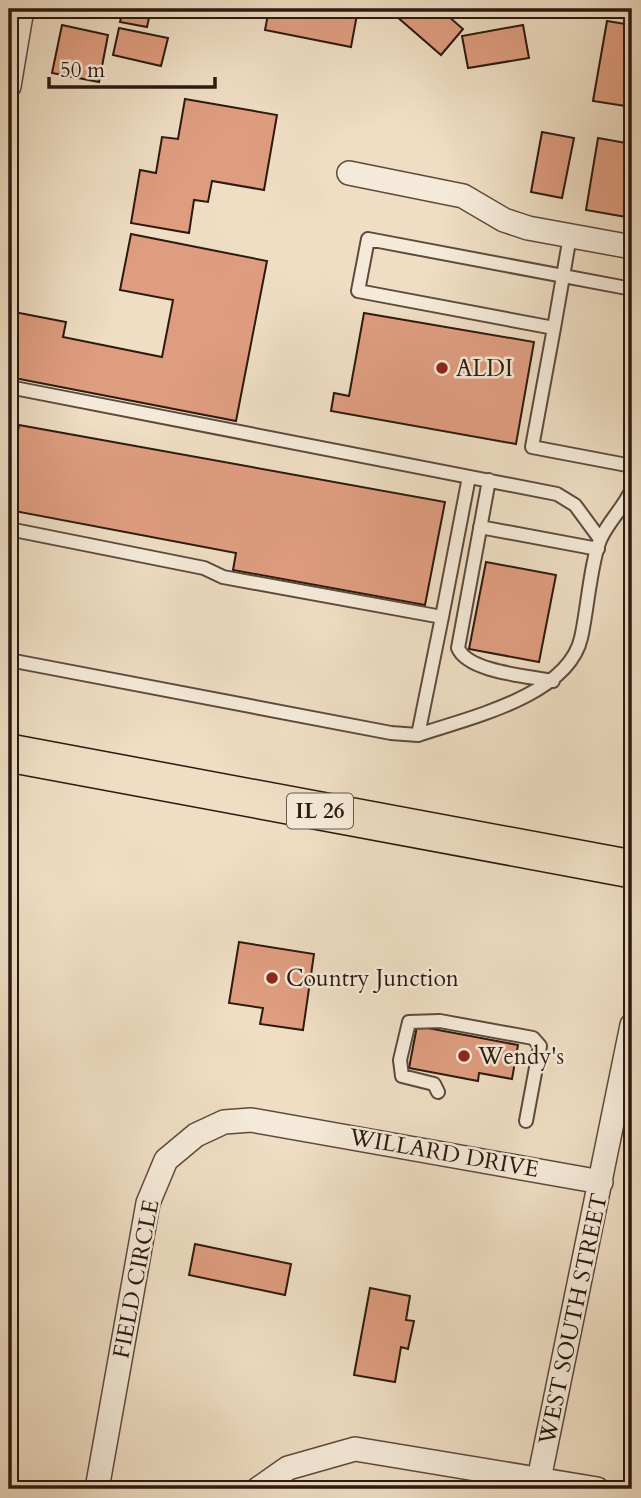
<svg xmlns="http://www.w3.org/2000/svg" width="641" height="1498" font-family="Cardo,serif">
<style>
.building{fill:#df9d80;stroke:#2c1910;stroke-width:2}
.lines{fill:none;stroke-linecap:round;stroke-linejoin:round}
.service-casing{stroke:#5d4a3d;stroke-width:16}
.minor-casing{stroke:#5d4a3d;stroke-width:26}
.primary-casing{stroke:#2c1910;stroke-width:40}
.service{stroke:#f5ead9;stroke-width:12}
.minor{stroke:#f5ead9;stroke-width:23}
.primary{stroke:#efdec4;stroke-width:37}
.poi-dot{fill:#8f2418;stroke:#f5ead9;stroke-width:2.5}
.labels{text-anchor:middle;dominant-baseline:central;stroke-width:5;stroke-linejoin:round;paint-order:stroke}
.shield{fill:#f5ead9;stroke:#68584c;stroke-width:2}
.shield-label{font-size:21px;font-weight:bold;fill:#2c1910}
.poi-label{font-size:23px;fill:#2c1910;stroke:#f5ead9;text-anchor:start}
.street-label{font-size:23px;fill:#2c1910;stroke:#f5ead9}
</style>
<rect width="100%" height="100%" fill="#efdec4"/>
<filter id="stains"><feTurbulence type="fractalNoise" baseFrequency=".00286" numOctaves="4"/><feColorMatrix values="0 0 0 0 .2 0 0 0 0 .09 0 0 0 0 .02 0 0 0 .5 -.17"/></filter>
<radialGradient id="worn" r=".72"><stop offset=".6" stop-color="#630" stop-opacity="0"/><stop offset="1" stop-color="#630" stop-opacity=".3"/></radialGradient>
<!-- building -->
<path class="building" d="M123,9H151L147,27L120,22Z
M269,9H358L351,47L265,30Z
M388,9H440L463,29L441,55Z
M607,21L632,25V107L593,101Z
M62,25L108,35L99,82L52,73Z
M523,25L529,58L468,68L462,36Z
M119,28L168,38L161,66L113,55Z
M185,99L277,115L264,190L212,181L208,202L194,200L189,233L131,223L140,170L156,173L162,137L178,139Z
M542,132L574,138L562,198L531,192Z
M598,138L632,144V218L586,210Z
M131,234L267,261L236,421L9,377V311L66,322L63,337L162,357L173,300L120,290Z
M364,313L534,342L516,444L331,411L334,393L349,396Z
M19,425L445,502L425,605L233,570L236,553L9,510V479Z
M486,562L556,575L539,662L469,649Z
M239,942L314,954L303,1030L260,1024L263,1008L229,1003Z
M417,1026L518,1045L512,1079L479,1073L478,1081L409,1068Z
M195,1244L291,1264L285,1295L189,1275Z
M370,1288L410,1296L406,1320L414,1321L408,1349L401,1347L395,1382L354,1375Z"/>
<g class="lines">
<!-- service casing -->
<g class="service-casing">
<path id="service" d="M632,289L368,239L358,291L554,328L532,447L632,466
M554,328L570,236
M9,387L557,494L575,505L600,539
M489,480L458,648C468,672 528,676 553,681
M480,527L598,549
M9,529L204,568L223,577L442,617L418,735L391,733L9,660
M442,617L469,477
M418,735C468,718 568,696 581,638C587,613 591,558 601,538C609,521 624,507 632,489
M438,1092L434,1084L402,1076L400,1060L409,1022L440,1021L533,1038L540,1046L526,1121"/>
</g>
<!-- minor casing -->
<g class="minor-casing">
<path id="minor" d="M9,86L22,9
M349,173L463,196L504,220L528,228L632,247
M97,1489L148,1203L166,1160L196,1135L224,1122L251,1120L601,1182
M258,1489L288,1468L355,1449L597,1489
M537,1489L632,1025"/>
</g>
<!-- primary casing -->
<g class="primary-casing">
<path id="primary" d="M9,753L632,869"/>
</g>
<!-- service -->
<use href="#service" class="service"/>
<!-- minor -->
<use href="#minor" class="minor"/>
<!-- primary -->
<use href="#primary" class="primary"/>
</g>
<!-- markers -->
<g class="poi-dot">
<circle cx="442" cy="368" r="7"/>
<circle cx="272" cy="978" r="7"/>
<circle cx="464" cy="1056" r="7"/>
</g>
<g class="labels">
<!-- shield labels -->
<rect class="shield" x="287" y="793.5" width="66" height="35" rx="5"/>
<g class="shield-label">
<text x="320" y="811">IL 26</text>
</g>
<!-- poi labels -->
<g class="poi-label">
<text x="456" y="368">ALDI</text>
<text x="286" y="978">Country Junction</text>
<text x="478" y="1056">Wendy's</text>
</g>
<!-- street labels -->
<g class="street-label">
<text transform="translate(444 1153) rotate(10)">WILLARD DRIVE</text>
<text transform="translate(136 1279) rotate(-79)">FIELD CIRCLE</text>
<text transform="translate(573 1319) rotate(-78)">WEST SOUTH STREET</text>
</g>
</g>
<!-- margin -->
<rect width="641" height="1498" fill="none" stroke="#efdec4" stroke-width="35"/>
<rect x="10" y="10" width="620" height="1477" fill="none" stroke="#2c1910" stroke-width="3.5"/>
<rect x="18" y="18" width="606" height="1463" fill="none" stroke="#2c1910" stroke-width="2"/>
<!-- scale -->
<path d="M49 77v10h166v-10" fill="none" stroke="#2c1910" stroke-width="3.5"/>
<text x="60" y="77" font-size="21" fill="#2c1910" stroke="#f5ead9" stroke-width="5" paint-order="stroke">50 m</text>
<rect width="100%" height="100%" filter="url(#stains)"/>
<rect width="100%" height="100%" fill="url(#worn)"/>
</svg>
